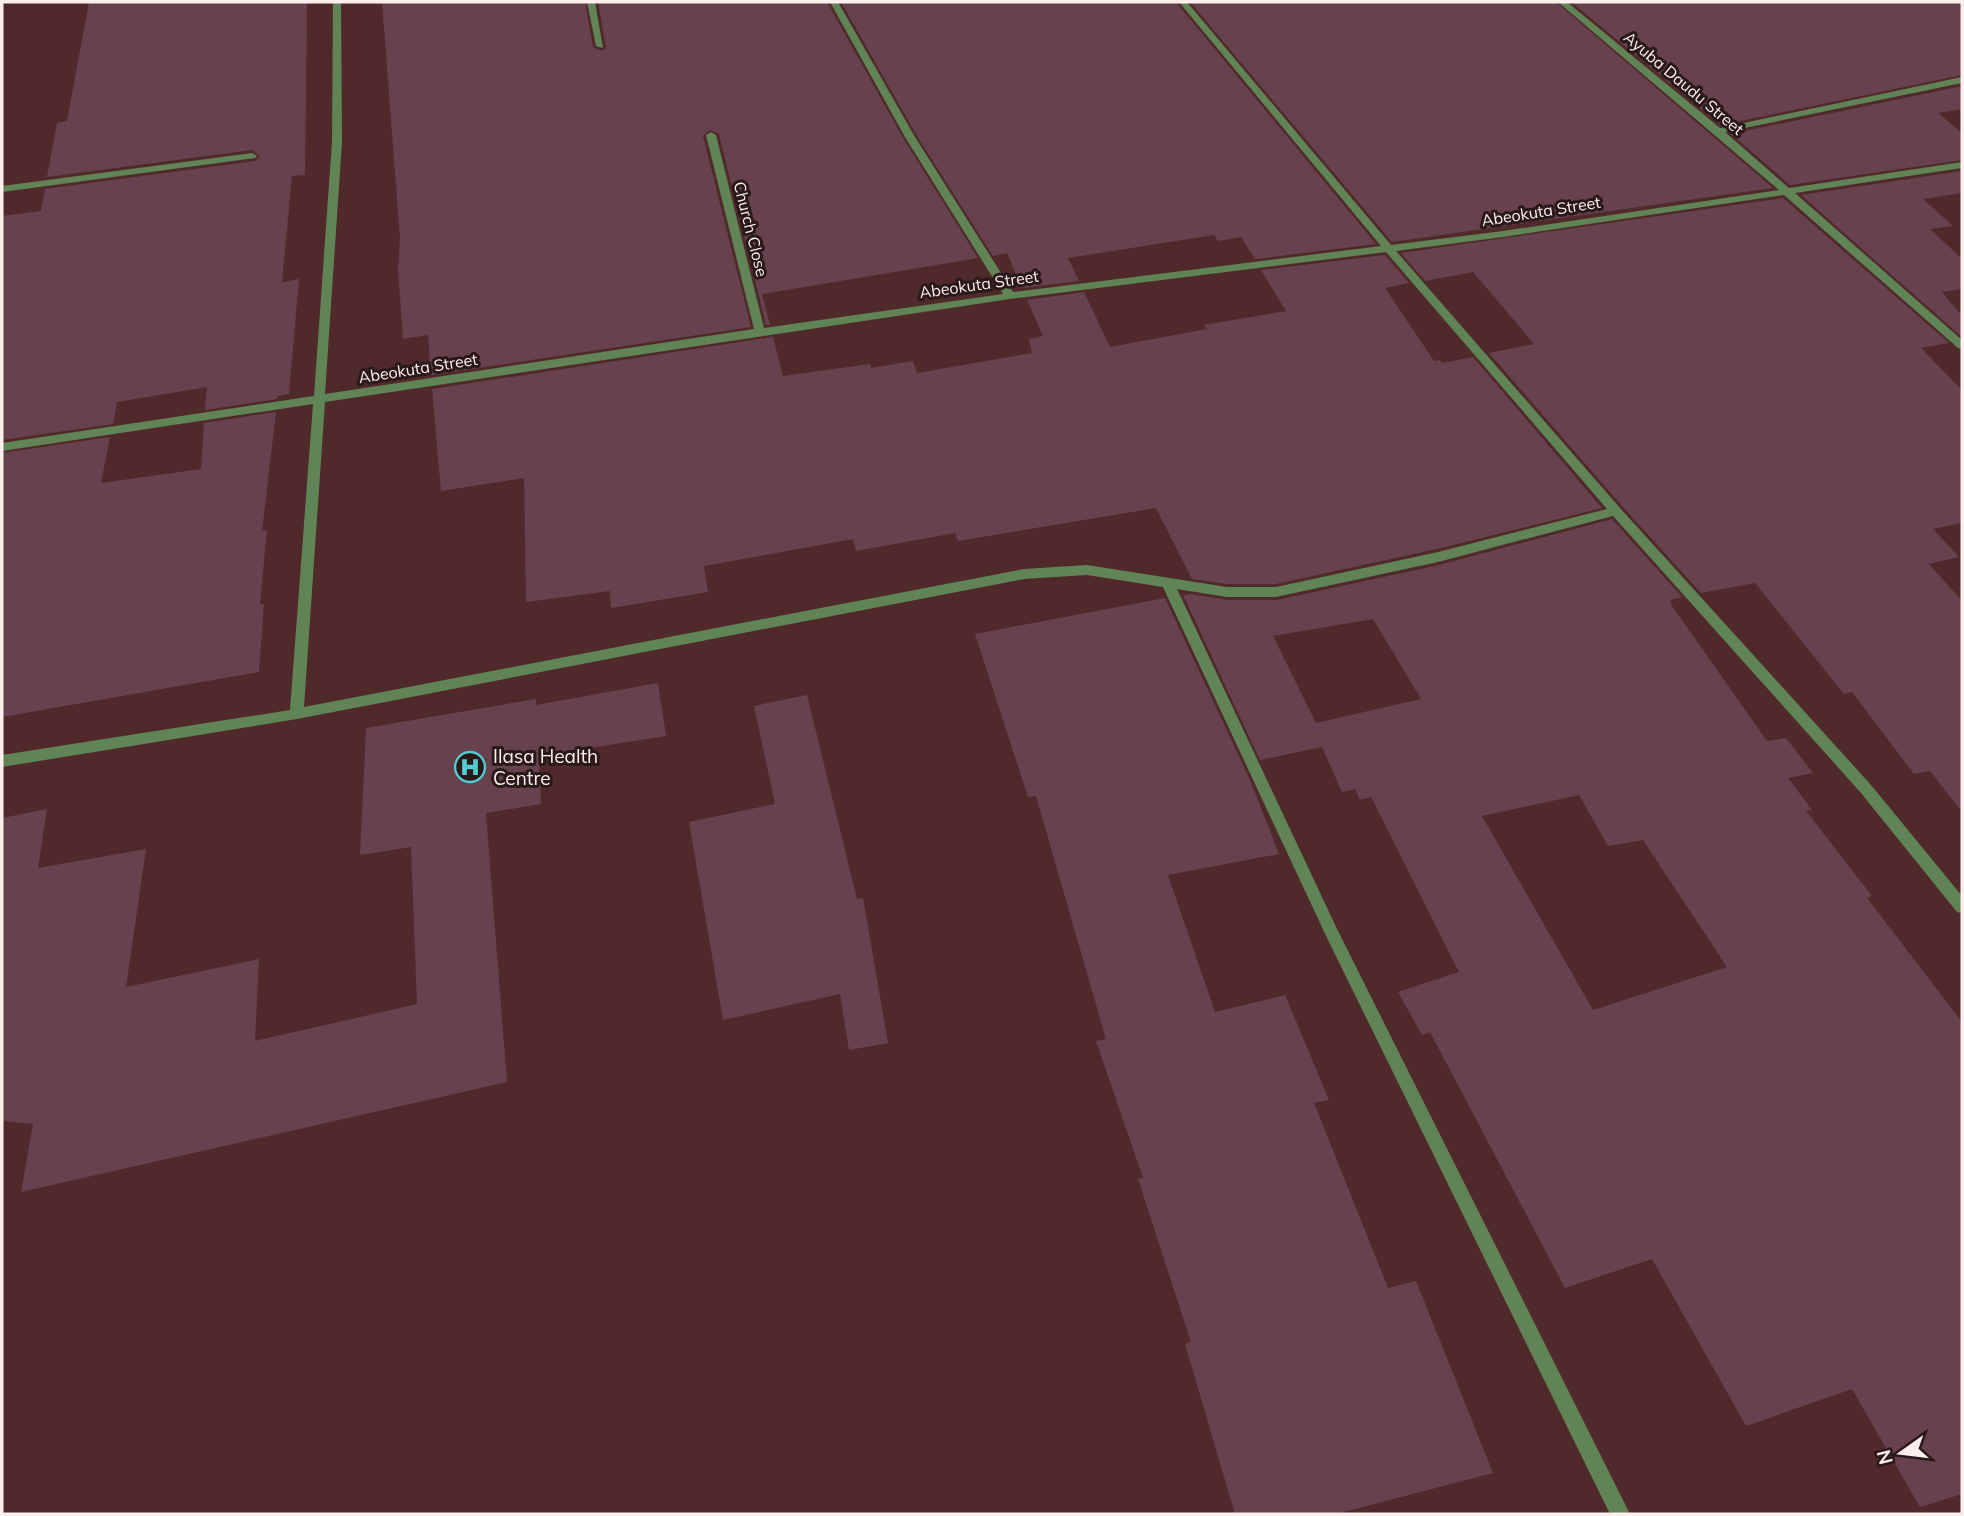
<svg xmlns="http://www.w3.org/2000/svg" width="1964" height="1516" font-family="Mulish,sans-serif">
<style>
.building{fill:#68414e;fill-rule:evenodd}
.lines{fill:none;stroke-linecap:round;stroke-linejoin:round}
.street{fill:#608455;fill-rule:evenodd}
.labels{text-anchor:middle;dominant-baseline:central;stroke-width:6;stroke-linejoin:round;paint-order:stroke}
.far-street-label{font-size:16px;fill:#feefee;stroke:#2a1919}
.poi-label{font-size:19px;fill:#feefee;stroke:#2a1919;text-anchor:start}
</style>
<rect width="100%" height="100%" fill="#502a2b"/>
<!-- building -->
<path class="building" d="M89,2H307L305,175L292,176L282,282L299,279L289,394L278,396L277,399L205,410L207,387L117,402L113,424L2,440V216L41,211L45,189L255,161L260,156L252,150L47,177L57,123L67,121Z
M382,2H585L593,47L602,51L606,48L598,2H827L903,138L978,258L762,294L770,325H766L719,134L710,130L703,136L751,327L431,375L428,335L403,339L398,270L400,238Z
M841,2H1176L1376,244L1255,259L1241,237L1218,241L1214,235L1068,258L1079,281L1022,288L1007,253L993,256L917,136Z
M1190,2H1556L1773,188L1392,242Z
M1571,2H1962V75L1721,125Z
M1962,86V109L1938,113L1962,133V160L1790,185L1731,134Z
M1962,171V193L1923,199L1953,226L1930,229L1962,259V289L1942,292L1962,316V337L1801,195Z
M1783,198L1949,343L1921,348L1962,390V523L1933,529L1959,557L1929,564L1962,601V812L1930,771L1914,774L1852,692L1844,694L1755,583L1701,593L1622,506L1489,353L1534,344L1473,272L1425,281L1401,253Z
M1385,255L1409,283L1385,288L1434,361L1440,360L1442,363L1473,357L1602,508L1437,549L1276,584H1227L1192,579L1156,508L958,541L955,533L856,551L853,539L704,566L708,592L611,608L610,591L526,602L524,478L441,491L432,389L773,337L783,376L870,364L871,368L913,361L917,373L1032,353L1029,339L1043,336L1027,300L1084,292L1110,347L1207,329L1204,325L1286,311L1261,270Z
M276,412L262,531L267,530L260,604H264L259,672L2,717V453L110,437L101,483L201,469L204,423Z
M1612,519L1682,597L1670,600L1672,603H1670L1767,741L1786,738L1813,773L1788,778L1812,810L1806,811L1872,896L1867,898L1962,1022V1494L1920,1507L1852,1389L1746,1426L1652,1259L1565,1288L1430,1032L1422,1035L1398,992L1459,972L1371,797L1360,800L1355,789L1342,792L1322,747L1260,760L1183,595L1190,594L1227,600H1277L1439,565ZM1373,619L1421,699L1316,723L1273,636ZM1579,795L1608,846L1643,840L1727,967L1593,1010L1482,816Z
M1165,598L1250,780L1279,854L1168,875L1215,1012L1285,995L1329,1100L1314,1103L1388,1288L1416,1281L1493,1473L1336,1514H1235L1185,1344L1191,1342L1138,1179L1143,1178L1096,1041L1106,1039L1036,796L1028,797L975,634Z
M658,683L666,736L539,756L541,804L486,813L507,1082L21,1192L33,1124L2,1121V818L47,809L38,868L146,849L126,987L259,959L255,1041L417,1004L411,847L360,855L366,728L536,699V705Z
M807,695L857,899L863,898L888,1043L849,1050L840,994L723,1020L689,822L775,804L754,706Z"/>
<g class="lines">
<!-- street -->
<path class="street" d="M333,2H341L342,142L325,394L754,329L706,135L711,132L716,135L764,328L1003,294L905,137L830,2H838L915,137L1013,292L1381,246L1179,2H1187L1391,245L1503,231L1779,190L1558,2H1567L1720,128L1962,77V83L1725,132L1789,188L1962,162V168L1795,193L1962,340V349L1958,348L1784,195L1503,237L1396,251L1620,508L1871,785L1962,896V913L1957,912L1861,793L1613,516L1438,562L1276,597H1227L1177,589L1338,931L1630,1514H1610L1328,940L1163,587L1087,575L1024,579L297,719L2,767V755L290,710L313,404L2,451V443L314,396L332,142ZM1386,252L1607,509L1438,552L1276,587H1227L1087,565L1024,569L304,707L325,402L1010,299Z
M587,2H595L603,48L596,46Z
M252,153L257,156L255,158L2,192V186Z"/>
</g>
<!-- icons -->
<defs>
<g id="hospital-ring" transform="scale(1.575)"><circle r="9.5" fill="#2a1919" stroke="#51ccd1" stroke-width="1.5"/><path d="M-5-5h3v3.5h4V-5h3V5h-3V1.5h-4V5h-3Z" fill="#51ccd1"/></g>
</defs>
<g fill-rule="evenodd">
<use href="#hospital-ring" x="470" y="767"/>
</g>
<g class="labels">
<!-- far-street labels -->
<g class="far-street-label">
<text transform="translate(1684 83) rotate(40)">Ayuba Daudu Street</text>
<text transform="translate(1541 211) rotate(-9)">Abeokuta Street</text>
<text transform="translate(751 229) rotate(76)">Church Close</text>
<text transform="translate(979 284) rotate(-8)">Abeokuta Street</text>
<text transform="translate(418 368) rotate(-9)">Abeokuta Street</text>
</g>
<!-- poi labels -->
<g class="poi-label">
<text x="493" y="756">Ilasa Health<tspan x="493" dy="22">Centre</tspan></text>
</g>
</g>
<!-- border -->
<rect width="1964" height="1516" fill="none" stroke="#feefee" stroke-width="7"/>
<!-- north arrow -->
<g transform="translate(1901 1453) rotate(256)" stroke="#2a1919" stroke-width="5" paint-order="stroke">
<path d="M0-5L12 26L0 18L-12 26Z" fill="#feefee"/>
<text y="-10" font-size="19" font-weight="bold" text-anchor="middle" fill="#feefee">N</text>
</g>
</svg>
